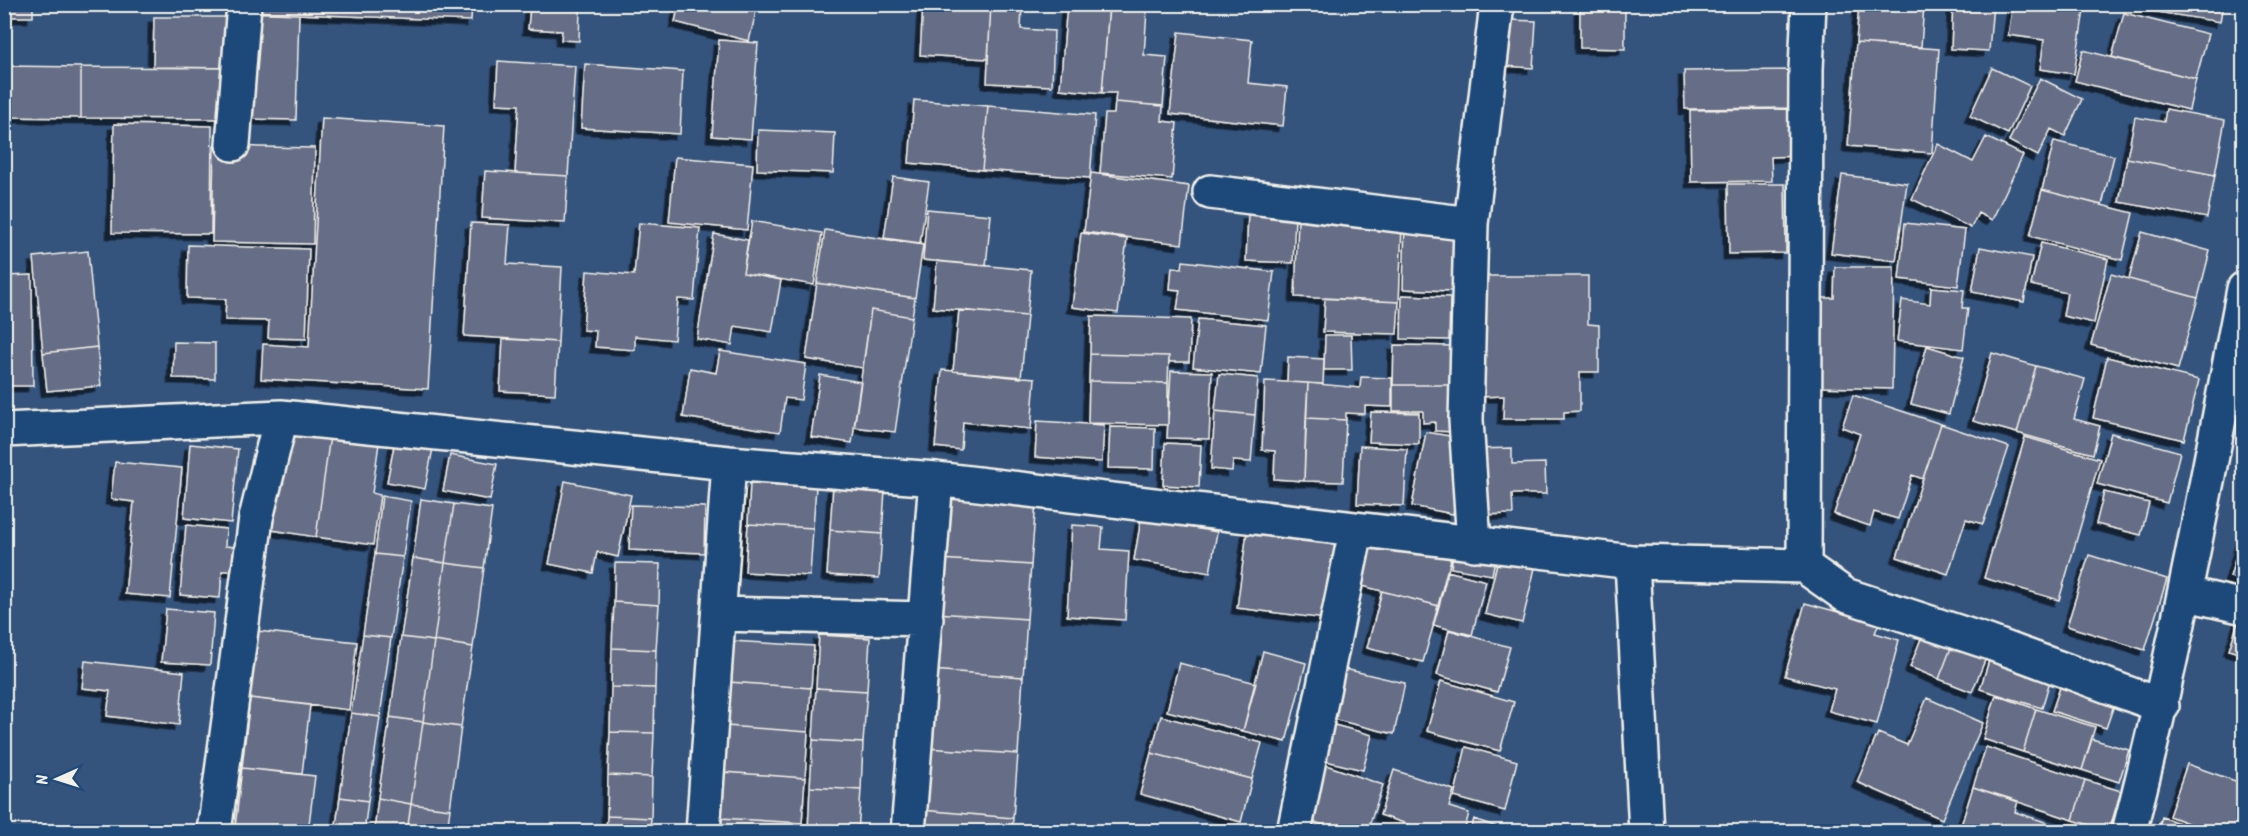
<svg xmlns="http://www.w3.org/2000/svg" width="2248" height="836" font-family="Kalam,sans-serif">
<style>
.building{fill:#656d87;stroke:#f4f1e8;stroke-width:1.5;filter:url(#shadow)}
.lines{fill:none;stroke-linecap:round;stroke-linejoin:round}
.minor-casing{stroke:#f4f1e8;stroke-width:38}
.minor{stroke:#1f4a7a;stroke-width:33}
</style>
<defs>
<filter id="shadow"><feDropShadow dx="-5.5" dy="5.5" stdDeviation="0" flood-color="#0009"/></filter>
</defs>
<rect width="100%" height="100%" fill="#34547e"/>
<filter id="ink" filterUnits="userSpaceOnUse"><feTurbulence type="fractalNoise" baseFrequency=".0167" numOctaves="2"/><feDisplacementMap in="SourceGraphic" scale="12" xChannelSelector="R" yChannelSelector="G"/><feConvolveMatrix kernelMatrix="1 2 1 2 8 2 1 2 1" color-interpolation-filters="sRGB"/></filter>
<g filter="url(#ink)">
<!-- building -->
<path class="building" d="M4,4H33V17H4Z
M249,4H472L471,21L248,12Z
M679,4H758L749,41L675,22Z
M923,4H991L988,59L920,55Z
M991,4H1022L1021,29L1054,31L1052,86L987,83Z
M1067,4H1109L1102,93L1060,89Z
M1859,4H1924L1921,47L1856,43Z
M1953,4H1993L1989,51L1951,49Z
M2013,4H2085L2074,74L2040,69L2044,40L2008,35Z
M2133,4H2223L2220,22L2132,8Z
M530,6L580,9L579,41L561,40L562,31L528,29Z
M1109,7L1147,10L1144,55L1167,57L1163,106L1115,102L1116,93H1102Z
M1580,7L1625,8V49L1580,48Z
M248,12L299,14L296,120L244,119Z
M2124,13L2208,34L2196,79L2112,57Z
M154,17H234V68L153,67Z
M1507,20L1536,21L1533,68L1505,66Z
M1179,32L1252,40L1248,83L1287,87L1283,126L1170,114Z
M719,40L758,43L751,139L712,136Z
M1856,43L1939,49L1932,153L1848,146Z
M2083,50L2196,79L2189,110L2075,81Z
M498,61L575,66L568,176L515,173L519,105L496,104Z
M585,64L683,71L680,134L581,128Z
M4,66L81,67V118L4,117Z
M81,67L225,68L224,119L81,118Z
M1992,68L2030,86L2008,134L1970,116Z
M1798,70L1799,108L1685,109L1684,71Z
M2040,78L2082,99L2065,136L2051,129L2038,156L2009,141Z
M914,100L988,106L982,170L909,163Z
M1115,102L1163,106L1162,121L1177,123L1172,179L1100,173L1105,114H1114Z
M988,106L1095,115L1090,178L982,170Z
M1799,109V156L1771,157L1772,181L1691,182L1690,110Z
M2166,109L2225,120L2215,175L2127,158L2135,117L2164,122Z
M322,118L444,126L428,389L261,379L263,344L309,347Z
M114,124L212,126L211,234L112,233Z
M758,130L835,133L833,173L757,170Z
M1986,137L2023,155L1992,220L1978,213L1971,228L1912,199L1938,144L1973,162Z
M2054,141L2114,156L2102,205L2042,190Z
M214,146L315,148L313,244L212,242Z
M675,157L753,164L747,230L669,222Z
M2127,158L2215,175L2207,218L2119,202Z
M485,171L568,176L565,223L482,218Z
M1091,173L1189,186L1182,244L1084,232Z
M1842,175L1907,183L1896,261L1831,253Z
M893,177L929,182L920,243L884,238Z
M1728,184H1785L1786,253L1729,254Z
M2042,190L2133,213L2122,260L2030,236Z
M927,209L991,215L986,266L923,260Z
M1248,214L1295,216L1293,263L1246,261Z
M752,221L822,233L814,285L743,273Z
M1298,221L1402,225L1399,302L1295,297Z
M471,223L510,225L507,264L562,267L558,342L464,336Z
M639,223L700,228L694,300L678,299L674,340L635,336V350L595,347L596,331L583,330L587,271L634,275Z
M1905,223L1965,230L1958,286L1899,279Z
M1405,226L1454,227L1452,291L1403,289Z
M825,230L923,245L915,298L817,283Z
M2142,232L2210,251L2198,298L2129,279Z
M1081,233L1127,239L1118,313L1072,307Z
M714,234L748,240L743,273L781,280L772,332L735,326L732,345L697,339Z
M2041,243L2108,259L2094,323L2063,316L2067,293L2031,285Z
M188,245L309,249L306,339L268,338L269,321L225,320L226,299L187,298Z
M1980,247L2032,257L2024,302L1972,292Z
M88,251L97,347L43,353L34,257Z
M937,261L1031,270L1027,316L933,308Z
M1183,261L1274,272L1268,320L1177,310L1180,290L1170,289L1172,267L1182,268Z
M1835,267H1894L1892,389L1818,387L1821,298H1834Z
M2111,274L2198,298L2178,369L2091,345Z
M32,275L33,386H4V276Z
M1478,276H1588V324L1599,325V372H1580V411L1564,412V419H1503L1504,396L1478,397Z
M817,283L915,298L912,317L871,310L863,368L806,359Z
M1931,287L1964,290L1962,308H1968L1963,349L1897,341L1902,300L1930,304Z
M1402,295L1450,297L1449,340L1401,339Z
M1325,298L1399,302L1397,334L1323,332Z
M871,310L912,317L895,432L854,427Z
M959,310L1027,316L1021,378L953,371Z
M1091,316L1191,319L1189,362H1169V356L1090,354Z
M1198,319L1266,325L1261,374L1193,367Z
M1325,335H1351L1352,370H1324Z
M503,339L558,342L555,394L500,391Z
M174,342L215,343V379L173,378Z
M1394,345L1457,346V385H1393Z
M1927,346L1964,357L1949,414L1911,404Z
M97,347L101,386L47,391L43,353Z
M720,351L806,364L801,400L785,398L780,432L683,417L690,368L716,373Z
M1992,353L2036,366L2017,433L1973,421Z
M1090,354L1169,356L1168,383L1089,381Z
M1288,357L1324,359L1323,384L1287,382Z
M2107,357L2199,380L2184,440L2093,418Z
M2036,366L2085,379L2074,419L2100,426L2093,454L2017,433Z
M942,370L1035,378L1031,429L963,422L961,450L935,447Z
M1171,371L1212,372L1209,439L1167,438Z
M1219,374L1258,378L1255,415L1215,411Z
M820,375L861,382L852,443L811,437Z
M1361,377L1392,378V407L1365,406V414L1346,413V420L1306,418L1308,383L1360,388Z
M1089,381L1168,383V425L1088,423Z
M1265,381L1308,383L1304,481L1274,479L1275,451L1262,450Z
M1393,385H1457L1456,432L1435,431V422L1423,423V411H1393Z
M1853,395L1941,424L1923,479L1912,475L1898,519L1874,512L1870,526L1834,514L1860,434L1842,427Z
M1215,411L1255,415L1251,462L1233,461L1232,471L1211,469Z
M1371,412L1419,413V444L1369,442Z
M1306,418L1346,420L1343,482L1304,481Z
M1037,421L1104,425L1102,462L1035,457Z
M287,422L331,428L316,537L272,530Z
M1941,424L2009,447L1983,524L1966,519L1948,574L1897,557Z
M1110,427L1155,428L1154,469L1108,468Z
M331,428L380,436L372,493L380,495L373,545L316,537Z
M397,430L435,438L425,489L387,482Z
M1426,432L1467,439L1453,514L1412,506Z
M2111,433L2180,452L2167,503L2097,484Z
M2025,437L2100,459L2059,600L1984,578Z
M1165,443L1201,445L1199,487L1163,485Z
M190,444L238,449L231,523L184,518Z
M1360,446L1407,449L1404,506L1357,504Z
M1512,448V464L1545,463L1546,494H1512L1513,514L1477,515L1476,449Z
M450,455L497,464L490,500L443,491Z
M115,462L182,468L170,598L125,594L134,502L111,499Z
M565,481L631,495L618,557L597,552L593,573L549,564Z
M750,483L816,487L813,528L748,524Z
M833,486L885,490L882,534L830,530Z
M2104,492L2149,503L2141,535L2096,524Z
M944,495L1036,502L1031,565L940,559Z
M382,496L411,501L403,557L375,554Z
M421,499L454,504L445,563L413,558Z
M454,504L492,509L484,568L445,563Z
M631,505L705,507L704,553L629,550Z
M1141,519L1217,532L1210,573L1134,560Z
M748,524L813,528L810,576L745,572Z
M1248,524L1336,536L1326,619L1237,608Z
M186,525L226,529L225,546L236,547L234,571H222L220,598L180,595Z
M1072,525L1103,527L1101,549L1129,551L1125,620L1067,616Z
M2244,529V581L2230,577Z
M830,530L882,534L879,578L827,575Z
M1368,538L1451,559L1439,606L1355,584Z
M1454,546L1496,554L1492,575L1451,568Z
M375,554L403,557L391,638L363,635Z
M2089,555L2167,579L2145,650L2067,626Z
M413,558L445,563L434,641L401,637Z
M940,559L1031,565L1027,619L936,613Z
M1498,559L1535,568L1522,623L1485,614Z
M445,563L484,568L473,647L434,641Z
M615,563L660,564L659,605L614,602Z
M1447,571L1486,581L1472,635L1433,625Z
M1382,591L1439,606L1423,662L1367,648Z
M614,602L659,605L656,650L612,648Z
M1805,603L1879,623L1875,633L1899,640L1877,724L1829,711L1835,689L1785,676Z
M2243,607L2244,608V655L2229,650Z
M166,609L214,613L210,665L161,662Z
M936,613L1027,619L1023,677L931,670Z
M1927,623L1956,635L1939,679L1910,667Z
M1449,630L1510,647L1497,692L1437,675Z
M257,631L357,642L349,710L250,698Z
M363,635L391,638L380,717L351,713Z
M819,635L870,638L867,691L816,688Z
M1956,635L1990,648L1972,692L1939,679Z
M401,637L434,641L423,722L390,717Z
M434,641L473,647L461,727L423,722Z
M731,641L814,646L811,688L729,682Z
M612,648L656,650L655,688L611,687Z
M1993,648L2054,667L2042,708L1980,689Z
M1263,651L1306,663L1286,742L1243,731Z
M85,661L184,672L179,725L107,716L110,691L82,688Z
M1179,663L1256,683L1243,731L1167,711Z
M1332,666L1405,683L1394,734L1320,716Z
M931,670L1023,677L1018,754L926,748Z
M2065,673L2119,691L2106,728L2052,711Z
M1441,681L1514,702L1500,751L1427,731Z
M729,682L811,688L808,732L726,726Z
M611,687L655,688L654,733L610,732Z
M816,688L867,691L863,743L813,740Z
M1996,695L2036,709L2023,752L1983,739Z
M250,698L310,705L302,774L242,768Z
M1927,698L1983,723L1942,819L1857,782L1878,733L1907,745Z
M2036,709L2095,727L2082,770L2023,752Z
M351,713L380,717L368,801L340,797Z
M1161,716L1262,743L1252,779L1151,753Z
M390,717L423,722L411,804L378,798Z
M423,722L461,727L450,809L411,804Z
M1323,722L1372,735L1363,770L1314,758Z
M726,726L808,732L805,778L723,772Z
M610,732L654,733L652,777L608,775Z
M2092,739L2129,750L2119,782L2082,770Z
M813,740L863,743L861,790L810,787Z
M1466,747L1517,761L1505,811L1454,797Z
M1986,747L2085,780L2073,820L1973,787Z
M926,748L1018,754L1013,818L922,810Z
M1151,753L1252,779L1241,822L1140,794Z
M1323,764L1383,785L1367,832H1342L1304,818Z
M2187,764L2244,784V832H2212L2169,816Z
M242,768L315,776L308,832H258L235,828Z
M1394,770L1454,790L1449,807L1469,813L1464,832H1431L1380,815Z
M723,772L805,778L802,823L720,818Z
M608,775L652,777L651,818L607,816Z
M2085,780L2121,791L2109,831L2073,820Z
M810,787L861,790L858,832H808Z
M1973,787L2018,801L2015,812L2075,832H1959Z
M340,797L368,801L364,832H335Z
M378,798L411,804L407,832H374Z
M411,804L450,809L447,832H407Z
M922,810L1013,818L1012,832H920Z
M607,816L651,818L650,832H606Z
M2162,817L2204,832H2157Z
M720,818L802,823V832H719Z
M1474,819L1511,832H1470Z"/>
<g class="lines">
<!-- minor casing -->
<g class="minor-casing">
<path id="minor" d="M233,144L244,4
M1210,192L1471,224
M4,430L281,417L729,463L936,479L1632,562L1804,566L1845,595L1988,642L2162,706
M1474,544L1466,420L1471,224L1497,4
M1632,562L1646,832
M1804,566L1806,69L1809,4
M2187,594L2244,607
M719,614L926,619
M214,832L256,518L281,417
M703,832L729,463
M908,832L936,479
M1294,832L1356,531
M2129,832C2176,652 2209,471 2244,289"/>
</g>
<!-- minor -->
<use href="#minor" class="minor"/>
</g>
</g>
<!-- margin -->
<rect width="2248" height="836" fill="none" stroke="#1f4a7a" stroke-width="24"/>
<rect x="12" y="12" width="2224" height="812" fill="none" stroke="#f4f1e8" stroke-width="2" filter="url(#ink)"/>
<!-- north arrow -->
<g transform="translate(57 779) rotate(267)" stroke="#1f4a7a" stroke-width="4.5" paint-order="stroke">
<path d="M0-4.5L10 22L0 15L-10 22Z" fill="#f4f1e8"/>
<text y="-9" font-size="16" font-weight="bold" text-anchor="middle" fill="#f4f1e8">N</text>
</g>
</svg>
